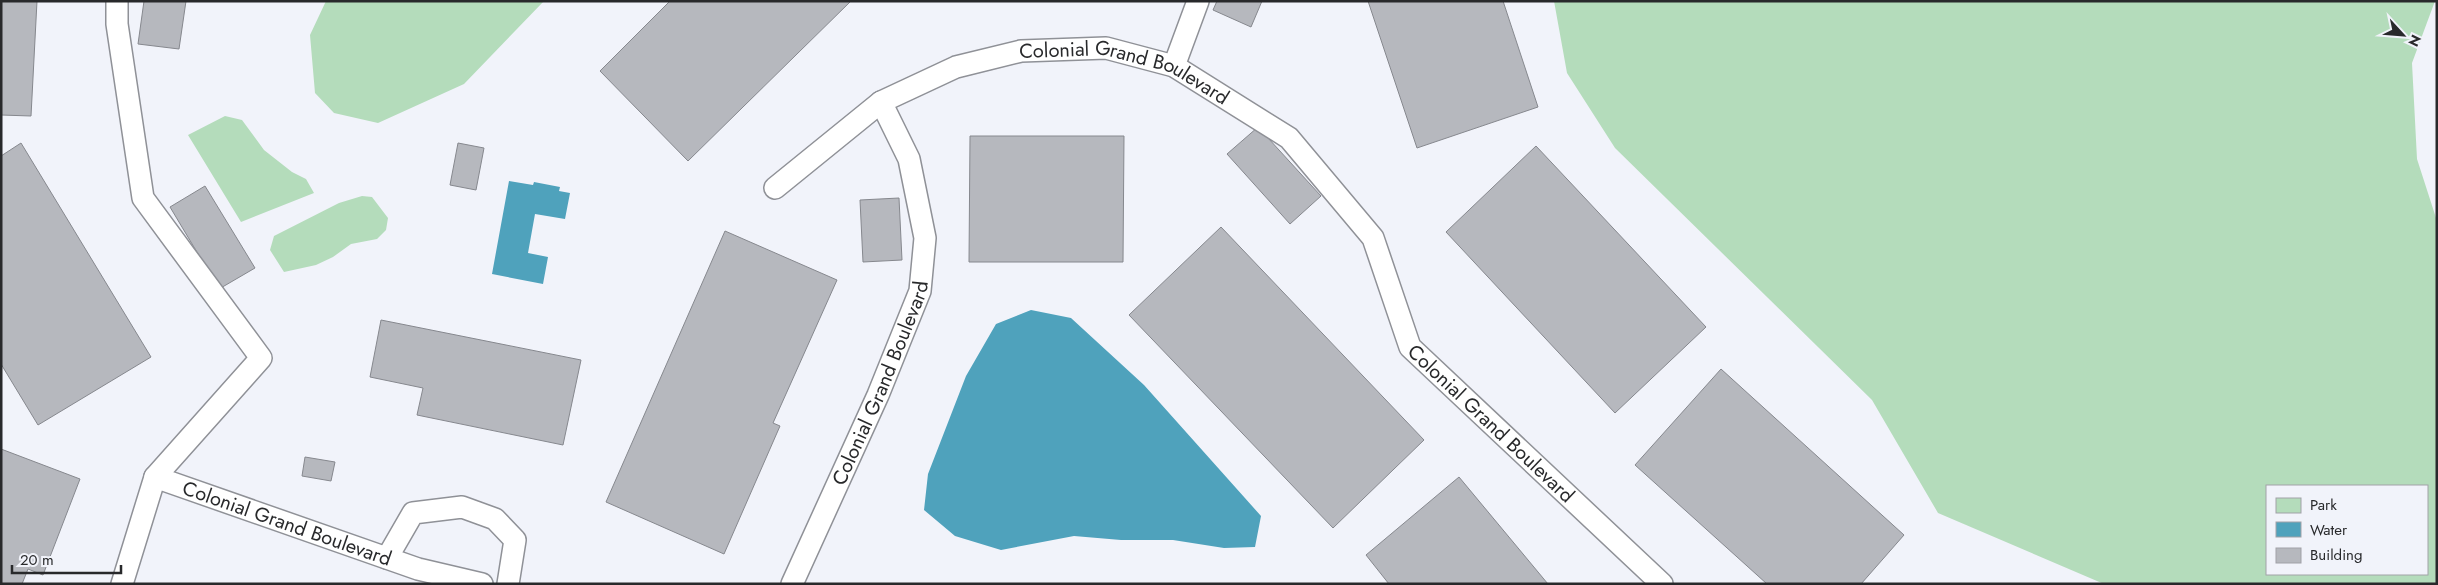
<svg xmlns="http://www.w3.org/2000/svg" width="2438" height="585" font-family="Jost,sans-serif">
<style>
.green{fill:#b4dcbb;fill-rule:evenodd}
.water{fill:#4fa2bc}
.building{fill:#b6b8be;stroke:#86888e}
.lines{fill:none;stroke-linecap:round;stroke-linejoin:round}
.lane-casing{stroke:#8f9197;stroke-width:24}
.lane{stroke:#fff;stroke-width:21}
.labels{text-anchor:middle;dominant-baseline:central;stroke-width:5;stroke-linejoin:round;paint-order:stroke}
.street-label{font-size:20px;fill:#28292b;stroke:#f1f3fa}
</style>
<rect width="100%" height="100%" fill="#f1f3fa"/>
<!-- green -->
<path class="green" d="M326,1H544L464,84L378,123L334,113L315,93L310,35Z
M1554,1H2435L2412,63L2417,159L2437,221V584H2104L1938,513L1872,400L1615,148L1567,73ZM2267,486H2427V574H2267Z
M225,116L242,120L264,150L292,172L306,179L314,193L241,222L188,135Z
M362,196L372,197L388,218L386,230L377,239L351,244L333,257L316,265L284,272L270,250L274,236L339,203Z"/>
<!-- water -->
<path class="water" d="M509,181L533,185L534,182L560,187L559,191L570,193L565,219L535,214L528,253L548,257L543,284L492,274Z
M1031,310L1071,318L1144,385L1261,516L1255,547L1224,548L1173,540H1121L1074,536L1001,550L955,536L924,510L928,474L966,376L996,324Z"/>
<!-- building -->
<path class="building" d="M1,1H37L31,116L1,115Z
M144,1H186L179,49L138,44Z
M670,1H851L688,161L600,71Z
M1217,1H1262L1251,27L1213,10Z
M1368,1H1503L1538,107L1417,148Z
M1258,127L1321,196L1290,224L1227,154Z
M970,136H1124L1123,262H969Z
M21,143L151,357L38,425L1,364V156Z
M458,143L484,148L476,190L450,185Z
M1536,146L1706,327L1615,413L1446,232Z
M205,186L255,268L219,289L170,207Z
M899,198L902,260L863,262L860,200Z
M1221,227L1424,440L1333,528L1129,315Z
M725,231L837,280L773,423L780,426L724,554L606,502Z
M381,320L581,360L563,445L417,415L423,388L370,377Z
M1721,369L1904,535L1861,584H1767L1635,465Z
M1,449L80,479L43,575L28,569L22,584H1Z
M305,457L335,462L331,481L302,476Z
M1459,477L1548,584H1389L1366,555Z"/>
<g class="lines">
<!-- lane casing -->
<g class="lane-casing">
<g id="lane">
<path d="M117,1V24L143,198L261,358L155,477L122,584"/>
<path d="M1174,66L1198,1"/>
<path d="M775,188L881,102"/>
<path id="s1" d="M155,477L418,569L482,584"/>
<path d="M387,558L413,513L462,507L495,519L515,540L508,584"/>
<path id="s2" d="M792,584L878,395L920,291L925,238L909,159L881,102L956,67L1021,51L1106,48L1174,66L1289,138L1373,238L1410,347L1662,584"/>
</g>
</g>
<!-- lane -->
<use href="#lane" class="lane"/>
</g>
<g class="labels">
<!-- street labels -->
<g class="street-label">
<text stroke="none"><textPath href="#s2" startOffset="775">Colonial Grand Boulevard</textPath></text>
<text stroke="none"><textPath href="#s2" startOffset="220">Colonial Grand Boulevard</textPath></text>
<text stroke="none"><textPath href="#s2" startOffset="1315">Colonial Grand Boulevard</textPath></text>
<text stroke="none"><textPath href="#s1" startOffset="140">Colonial Grand Boulevard</textPath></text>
</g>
</g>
<!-- border -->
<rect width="2438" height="585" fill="none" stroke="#28292b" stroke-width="5"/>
<!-- legend -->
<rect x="2266" y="485" width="162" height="90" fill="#f1f3fa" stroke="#a1a2a7"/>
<rect x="2276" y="498" width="25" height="15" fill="#b4dcbb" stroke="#a1a2a7"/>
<text x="2310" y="510" font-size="15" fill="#28292b">Park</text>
<rect x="2276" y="522" width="25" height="15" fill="#4fa2bc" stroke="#a1a2a7"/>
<text x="2310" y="535" font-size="15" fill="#28292b">Water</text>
<rect x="2276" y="548" width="25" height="15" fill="#b6b8be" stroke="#a1a2a7"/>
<text x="2310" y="560" font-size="15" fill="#28292b">Building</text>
<!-- north arrow -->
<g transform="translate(2403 35) rotate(116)" stroke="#f1f3fa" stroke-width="4" paint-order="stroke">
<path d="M0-4L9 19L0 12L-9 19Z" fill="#28292b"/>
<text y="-8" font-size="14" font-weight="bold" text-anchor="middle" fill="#28292b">N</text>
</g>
<!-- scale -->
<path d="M12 565v8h109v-8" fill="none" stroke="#28292b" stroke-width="2.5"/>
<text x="20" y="565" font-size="15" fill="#28292b" stroke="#f1f3fa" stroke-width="4" paint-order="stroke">20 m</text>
</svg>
